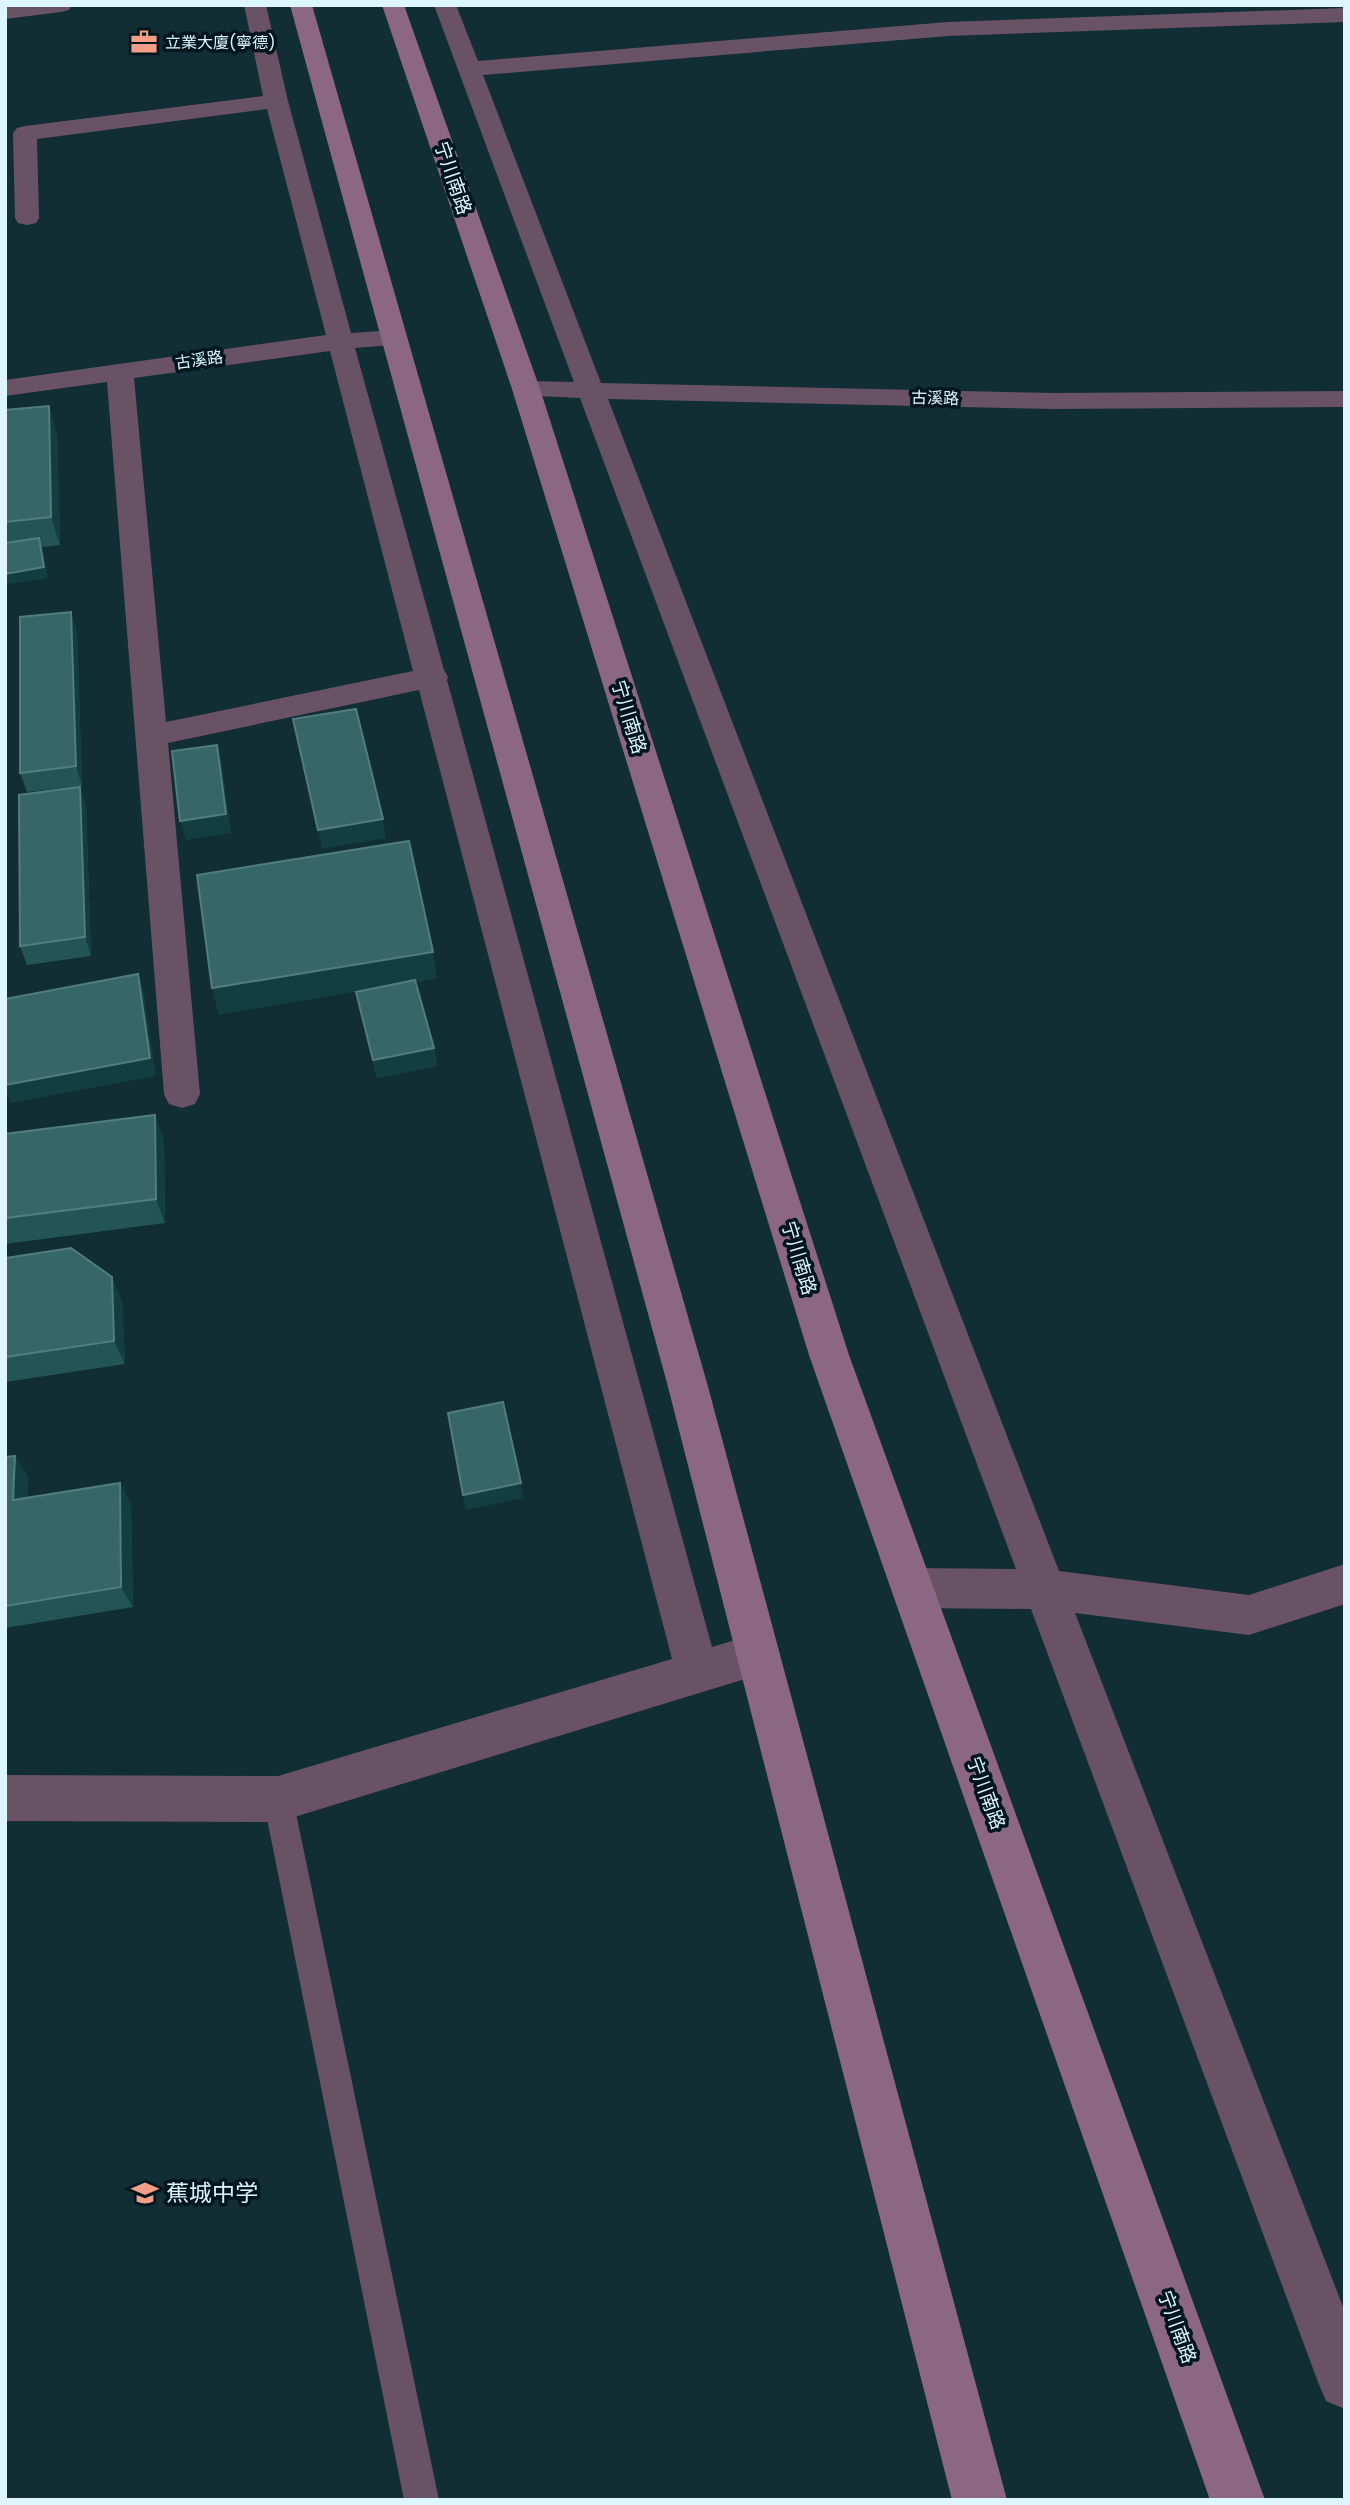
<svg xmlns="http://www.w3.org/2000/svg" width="1350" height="2505" font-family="Poppins,'Noto Sans SC',sans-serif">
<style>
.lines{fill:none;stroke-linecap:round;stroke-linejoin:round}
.service{fill:#695263;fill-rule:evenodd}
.minor{fill:#695263;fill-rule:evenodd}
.secondary{fill:#8c6783;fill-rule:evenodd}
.wall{fill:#235556}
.shaded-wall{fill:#133e41}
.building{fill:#376668;stroke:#517d7f;stroke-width:2}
.labels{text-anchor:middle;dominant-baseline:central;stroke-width:7;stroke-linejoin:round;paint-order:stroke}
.far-poi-label{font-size:16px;fill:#ddf6fd;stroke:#00161c;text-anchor:start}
.far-street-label{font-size:16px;fill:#ddf6fd;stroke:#00161c}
.street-label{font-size:19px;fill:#ddf6fd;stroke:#00161c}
.near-poi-label{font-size:23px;fill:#ddf6fd;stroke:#00161c;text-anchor:start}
</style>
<rect width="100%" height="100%" fill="#112e35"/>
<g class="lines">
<!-- service -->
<path class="service" d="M278,1785L288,1789L293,1799L439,2500H404L263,1799L268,1789Z"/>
<!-- minor -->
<path class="minor" d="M5,5H72L69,10L61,12L5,19Z
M244,5H266L288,101L351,333L394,330L403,332L407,338L403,344L355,348L444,670L448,677L447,680L712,1647L758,1633L773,1639L780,1654L773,1669L758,1675L278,1822L5,1821V1775L278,1776L672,1659L419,690L168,743L200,1094L195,1104L182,1108L169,1104L164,1094L107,382L5,396V380L326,335L267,109L37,139L39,218L36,223L27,225L18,223L15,218L13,133L17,128L25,126L263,96ZM330,351L413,671L166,722L134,378Z
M434,5H456L478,61L948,22L1345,8V22L948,36L483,75L601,383L1053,393L1345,391V407L1053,409L608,399L1059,1571L1249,1595L1345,1564V1604L1249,1635L1075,1613L1345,2312V2409L1326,2401L1318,2382L1031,1609L913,1608L898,1602L892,1588L898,1574L913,1568L1016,1569L580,398L516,395L512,389L516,383L526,381L574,382Z"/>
<!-- secondary -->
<path class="secondary" d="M290,5H312L707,1383L1007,2500H952L667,1383Z
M382,5H404L540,389L849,1355L1265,2500H1210L809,1355L512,389Z"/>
</g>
<!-- wall -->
<path class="wall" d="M5,410L57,433L60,545L42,547L47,578L5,584Z
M77,631L82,786L27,792L20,773Z
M86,806L91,956L27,965L20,946Z
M437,978L415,982L434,1048L437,1066L377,1078L356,992L370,989L219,1014L212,988Z
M5,1134L164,1140L165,1223L5,1244Z
M5,1258L122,1301L125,1364L5,1382Z
M15,1456L28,1477L27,1498L120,1483L131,1504L133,1607L5,1628V1457Z"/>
<!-- shaded-wall -->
<path class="shaded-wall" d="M49,406L57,433L60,545L51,517Z
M39,538L42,548L47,578L5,584V574Z
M71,612L77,631L82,786L76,766Z
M217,745L222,764L231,833L186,840L180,821Z
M80,787L86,806L91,956L85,937Z
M383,819L386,838L322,849L318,830Z
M433,952L437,978L219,1014L212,988Z
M138,974L144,993L156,1076L11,1103L5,1090V1085Z
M434,1048L437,1066L377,1078L373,1060Z
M155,1115L164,1140L165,1223L156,1199Z
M112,1277L122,1301L125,1364L114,1341Z
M15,1456L28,1477L26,1521L13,1500Z
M120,1483L131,1504L133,1607L121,1587Z
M521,1483L523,1498L466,1510L463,1495Z"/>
<!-- building -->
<path class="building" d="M49,406L51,517L5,522V410Z
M39,538L44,567L5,574V543Z
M71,612L76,766L20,773V617Z
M356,709L383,819L318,830L293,719Z
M217,745L226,814L180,821L172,751Z
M80,787L85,937L20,946L19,795Z
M409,841L433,952L212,988L197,875Z
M138,974L150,1058L5,1085V999Z
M415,980L434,1048L373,1060L356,992Z
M155,1115L156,1199L5,1218V1134Z
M71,1248L112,1277L114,1341L5,1357V1258Z
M503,1402L521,1483L463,1495L448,1413Z
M15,1456L13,1500L120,1483L121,1587L5,1606V1457Z"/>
<!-- icons -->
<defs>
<g id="office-bare" transform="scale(2.1)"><path d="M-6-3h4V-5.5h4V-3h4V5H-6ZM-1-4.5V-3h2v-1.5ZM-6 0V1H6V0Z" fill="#f49e88" stroke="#00161c" stroke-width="2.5" paint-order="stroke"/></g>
<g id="school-bare" transform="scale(2.1)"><path d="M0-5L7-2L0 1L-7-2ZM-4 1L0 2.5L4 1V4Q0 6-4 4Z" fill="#f49e88" stroke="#00161c" stroke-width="2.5" paint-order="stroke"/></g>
</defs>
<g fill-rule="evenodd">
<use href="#office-bare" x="144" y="42"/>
<use href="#school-bare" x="145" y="2193"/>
</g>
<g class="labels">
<!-- far-poi labels -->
<g class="far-poi-label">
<text x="165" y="42">立業大廈(寧德)</text>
</g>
<!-- far-street labels -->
<g class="far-street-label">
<text transform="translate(199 360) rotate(-8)">古溪路</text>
<text transform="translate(935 398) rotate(1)">古溪路</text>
</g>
<!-- street labels -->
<g class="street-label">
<text transform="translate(453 178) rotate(71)">宁川南路</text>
<text transform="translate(629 717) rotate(73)">宁川南路</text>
<text transform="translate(799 1258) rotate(73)">宁川南路</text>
<text transform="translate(986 1793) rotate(70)">宁川南路</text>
<text transform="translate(1177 2327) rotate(70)">宁川南路</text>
</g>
<!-- near-poi labels -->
<g class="near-poi-label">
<text x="166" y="2193">蕉城中学</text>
</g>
</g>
<!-- border -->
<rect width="1350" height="2505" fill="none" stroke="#ddf6fd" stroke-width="14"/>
</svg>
